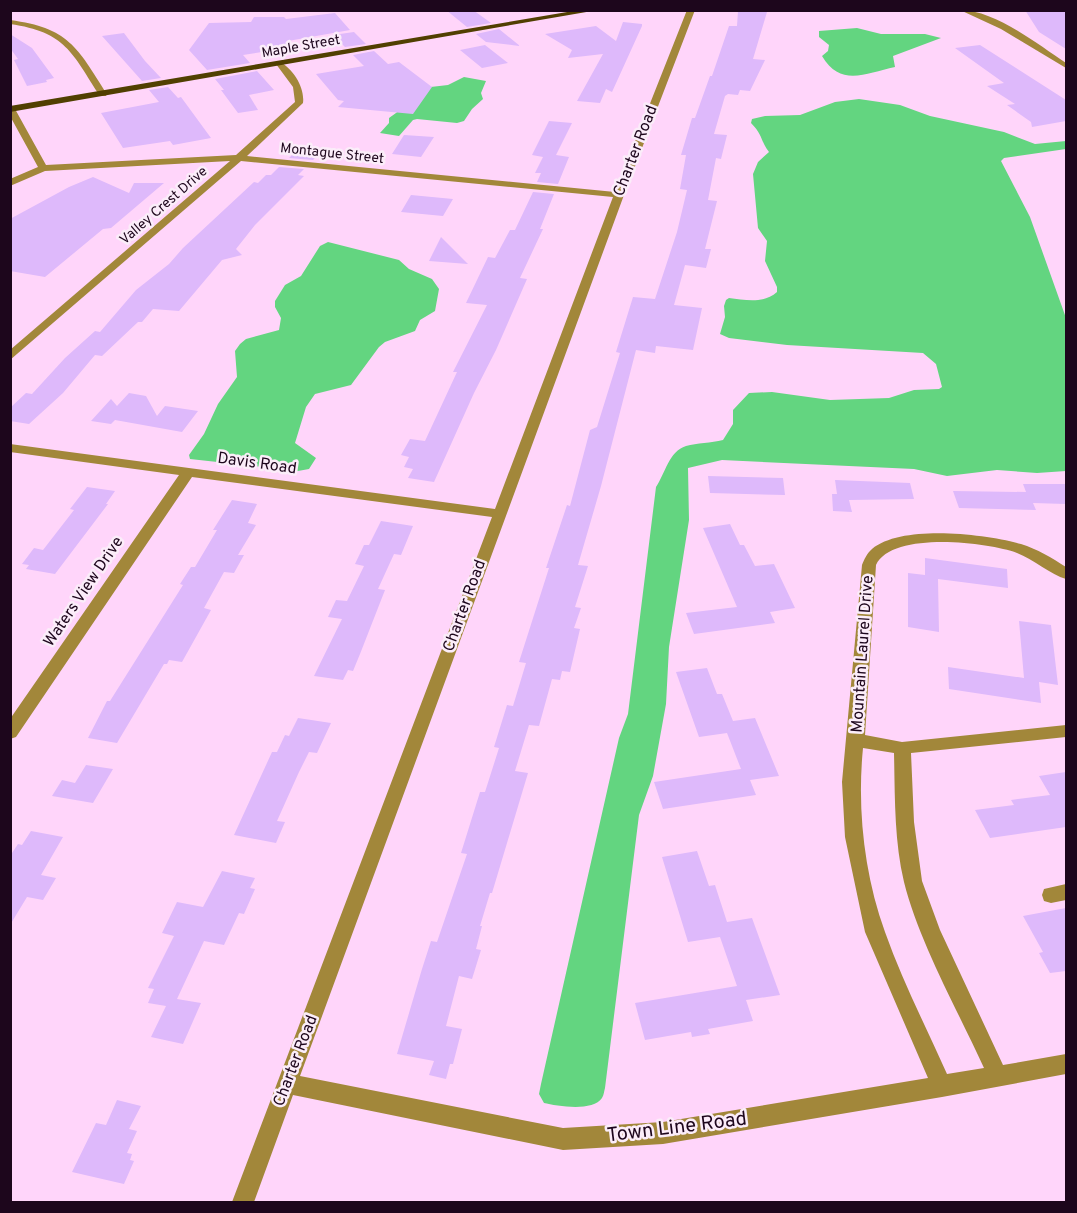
<svg xmlns="http://www.w3.org/2000/svg" width="1077" height="1213" font-family="Overpass,sans-serif">
<style>
.green{fill:#63d580}
.building{fill:#deb9fb}
.lines{fill:none;stroke-linecap:round;stroke-linejoin:round}
.minor{fill:#a2873a;fill-rule:evenodd}
.major{fill:#513f01;fill-rule:evenodd}
.labels{text-anchor:middle;dominant-baseline:central;stroke-width:5;stroke-linejoin:round;paint-order:stroke}
.far-street-label{font-size:14px;fill:#1d061c;stroke:#fbedf9}
.street-label{font-size:16px;fill:#1d061c;stroke:#fbedf9}
.near-street-label{font-size:20px;fill:#1d061c;stroke:#fbedf9}
</style>
<rect width="100%" height="100%" fill="#ffd5fa"/>
<!-- green -->
<path class="green" d="M857,28L881,34H925L941,38L893,56L895,67C866,73 841,88 822,56L828,51L829,45L819,37V31Z
M464,77L486,81L481,93L483,99L472,109L464,121L457,123L417,119L413,120L399,136L380,133L389,123V118L396,113L422,88L448,85Z
M859,99L900,105L930,116L1004,132L1035,144L1066,141V149L1004,158L1001,161L1030,217L1066,318V471L1037,473L997,470L947,476L914,469L722,460L688,468L689,520L669,647L666,704L653,776L639,815L605,1088C604,1091 604,1095 602,1098C593,1112 557,1106 544,1103L539,1094L541,1084L619,738L628,714L656,487C665,474 669,451 686,446C697,443 711,443 723,440L733,424V410L749,393L772,392L830,400L889,398L914,390L939,389L942,387L936,364L923,353L787,345L729,338L720,334L725,317L724,306L726,300L729,298C745,300 764,304 777,292V287L765,261L767,241L758,228L753,174L758,162L769,152C760,140 763,135 751,123L752,119L765,116L800,115L835,102Z
M328,242L399,260L409,269L432,279L439,289L435,311L420,320L415,331L385,342L379,347L351,385L315,394L306,407L295,443L316,458L309,469L298,471L190,459L189,455L204,434L218,404L237,377L235,351L240,344L246,339L279,330L281,318L275,307V301L285,285L301,276L320,246Z"/>
<!-- building -->
<path class="building" d="M446,10H473L491,23L467,27Z
M1025,10H1066V49L1039,32Z
M738,11L767,12L753,59L765,60L750,91L740,90L738,95L728,94L725,96L714,134L727,135L721,159L716,158L708,200L717,201L705,249H711L706,268L685,265L674,305L702,308L693,350L656,346L655,353L636,350L601,486L578,565L588,566L575,607L581,608L574,628L580,629L570,672L562,671L560,680L552,679L539,726L529,725L515,771L528,773L492,893H490L480,926H482L476,949L481,950L472,979L459,976L446,1026L462,1029L453,1064H450L446,1079L429,1075L434,1061L397,1054L422,969L431,941L437,942L467,854L461,853L480,792H485L499,748L494,747L507,705L513,706L526,663L519,662L549,568H546L567,505L570,506L590,430L597,427L620,353L616,352L633,297L655,299L677,232L687,190L680,189L686,155H681L692,118H695L710,76H712L729,26H737Z
M335,13L350,30L288,41L293,47L243,55L250,63L207,70L189,50L209,23L251,22L254,17H284L286,19Z
M623,22L642,24V26L612,92L606,89L600,103L577,101L603,54L568,58L572,50L545,34L596,26L616,41Z
M499,29L520,46L486,42L476,34Z
M354,32L366,44L345,47L333,35Z
M124,33L145,61L161,78L142,81L102,36Z
M10,34L32,48L54,78L46,80L47,82L27,86L14,60L18,59L10,48Z
M485,45L508,63L482,68L460,50Z
M980,45L1066,100V121L1032,127L1031,122L1007,105L1015,104L987,86L1004,83L955,48Z
M374,51L388,64L399,62L432,87L413,114L338,107L344,101L338,100L316,74L364,66L353,55Z
M257,71L274,90L249,95L258,110L238,113L221,90H224L215,79Z
M168,87L178,98L181,97L211,138L173,145L170,141L123,148L101,113L159,102L149,90Z
M549,121L572,123L556,155L569,157L558,184L537,182L541,173H535L543,157L532,155Z
M404,135L434,137L421,157L392,154Z
M300,147L323,150L313,160L289,158Z
M279,167L304,169L298,175L304,176L255,225L236,249L242,255L222,260L179,311L153,309L142,322H138L102,356L95,355L63,393L29,424L10,421V408L26,393L32,394L65,358L95,331L100,332L136,290L169,264L183,248L254,182L258,183L266,175H271Z
M93,177L129,193L134,183H164L111,228L103,229L45,277L10,271V219L69,187Z
M533,192L554,194L540,229H543L520,278L527,279L496,350L474,393L434,482L408,478L413,469L404,467L409,457L401,455L410,439L425,441L457,372H453L487,305L466,303L488,257L495,258L510,230H515Z
M411,195L453,199L443,216L401,212Z
M441,237L468,264L429,261Z
M129,393L146,396L157,416L165,406L198,411L182,432L115,420L111,424L91,421L111,399L117,406Z
M708,476L783,478L785,495L710,493Z
M835,480L910,483L914,499L849,500L852,512L833,511L832,494H837Z
M1023,484H1066V504L1033,503L1036,510L959,508L953,491L1026,492Z
M87,487L115,491L106,504H108L55,574L26,569L29,565L22,564L34,548L43,550L74,510L70,509Z
M232,500L257,504L248,523L256,525L238,555H244L234,573L224,572L204,608L211,610L182,662L169,660L167,664H164L117,743L88,738L107,701H110L183,585L180,584L191,567H195L217,530H213Z
M381,521L413,526L401,555L394,554L378,589L385,590L360,654L353,671L348,670L343,680L314,676L342,619L328,617L336,600L347,601L364,566L355,564L364,545H369Z
M730,524L740,545H744L755,566L774,564L795,608L770,612L775,623L694,634L686,613L737,607L703,528Z
M925,558L1007,569L1008,588L938,579L939,632L908,627V573L925,575Z
M1019,621L1051,625L1058,685L1039,682L1041,703L949,689L948,667L1024,678Z
M707,668L717,694H722L733,721L755,718L779,776L750,780L756,795L663,809L654,782L741,769L727,733L699,737L676,672Z
M298,718L331,723L317,753L309,752L299,772L277,821L285,822L276,843L234,835L272,752H277L285,735L289,736Z
M86,765L113,769L93,803L52,796L62,780L75,783Z
M1066,772V827L990,838L975,810L1014,805L1011,800L1050,795L1039,776Z
M31,831L63,837L41,875L56,878L43,900L27,897L10,925V856L18,844L22,845Z
M697,851L709,886L715,885L727,922L752,918L780,995L746,1000L753,1021L708,1029L710,1034L692,1037L691,1032L645,1040L635,1003L737,986L720,937L688,942L662,857Z
M222,871L255,878L250,888L255,889L244,914L239,913L224,945L204,941L177,999L201,1003L183,1044L151,1037L166,1006L148,1003L154,989L148,988L174,936L162,933L177,902L203,907Z
M1066,908V971L1050,973L1039,953L1043,952L1023,916Z
M117,1100L141,1106L129,1129L137,1131L127,1153L132,1154L130,1160L134,1161L124,1184L72,1172L96,1123L106,1125Z"/>
<g class="lines">
<!-- minor -->
<path class="minor" d="M687,10H695L624,195L300,1076L563,1128L663,1122L928,1078L865,932L845,837L842,782L862,565C864,560 867,553 872,549C902,524 985,534 1021,544C1037,549 1052,558 1066,567V579C1051,575 1033,559 1017,553C987,542 892,531 876,565L865,735L902,742L1066,725V737L911,753L914,822L922,881L940,930L1003,1065L1066,1054V1074L942,1097L663,1144L563,1150L293,1095L254,1202H232L492,517L192,477L16,737L10,739V719L179,475L10,452V444L495,509L613,197L241,161L10,360V350L230,161L45,171L10,186V179L38,167L10,116V106L15,109L46,165L236,155L295,102L293,87L276,64L280,62C293,69 305,87 303,103L247,156L615,192ZM863,748L894,753C895,795 894,840 904,882C919,942 958,1011 984,1068L947,1074C926,1027 902,980 885,932C864,874 857,809 863,748Z
M960,10C995,10 1037,44 1066,63V68L1001,29Z
M10,20C69,28 77,47 107,94L106,96H100C72,53 66,32 10,24Z
M1066,884V900L1051,903L1044,901L1042,895L1044,889Z"/>
<!-- major -->
<path class="major" d="M579,10H598L10,112V106Z"/>
</g>
<g class="labels">
<!-- far-street labels -->
<g class="far-street-label">
<text transform="translate(301 47) rotate(-10)">Maple Street</text>
<text transform="translate(332 154) rotate(6)">Montague Street</text>
<text transform="translate(164 206) rotate(-41)">Valley Crest Drive</text>
</g>
<!-- street labels -->
<g class="street-label">
<text transform="translate(636 151) rotate(-69)">Charter Road</text>
<text transform="translate(257 464) rotate(8)">Davis Road</text>
<text transform="translate(84 592) rotate(-56)">Waters View Drive</text>
<text transform="translate(465 606) rotate(-70)">Charter Road</text>
<text transform="translate(863 654) rotate(-86)">Mountain Laurel Drive</text>
<text transform="translate(296 1061) rotate(-69)">Charter Road</text>
</g>
<!-- near-street labels -->
<g class="near-street-label">
<text transform="translate(677 1128) rotate(-7)">Town Line Road</text>
</g>
</g>
<!-- border -->
<rect width="1077" height="1213" fill="none" stroke="#1d061c" stroke-width="24"/>
</svg>
